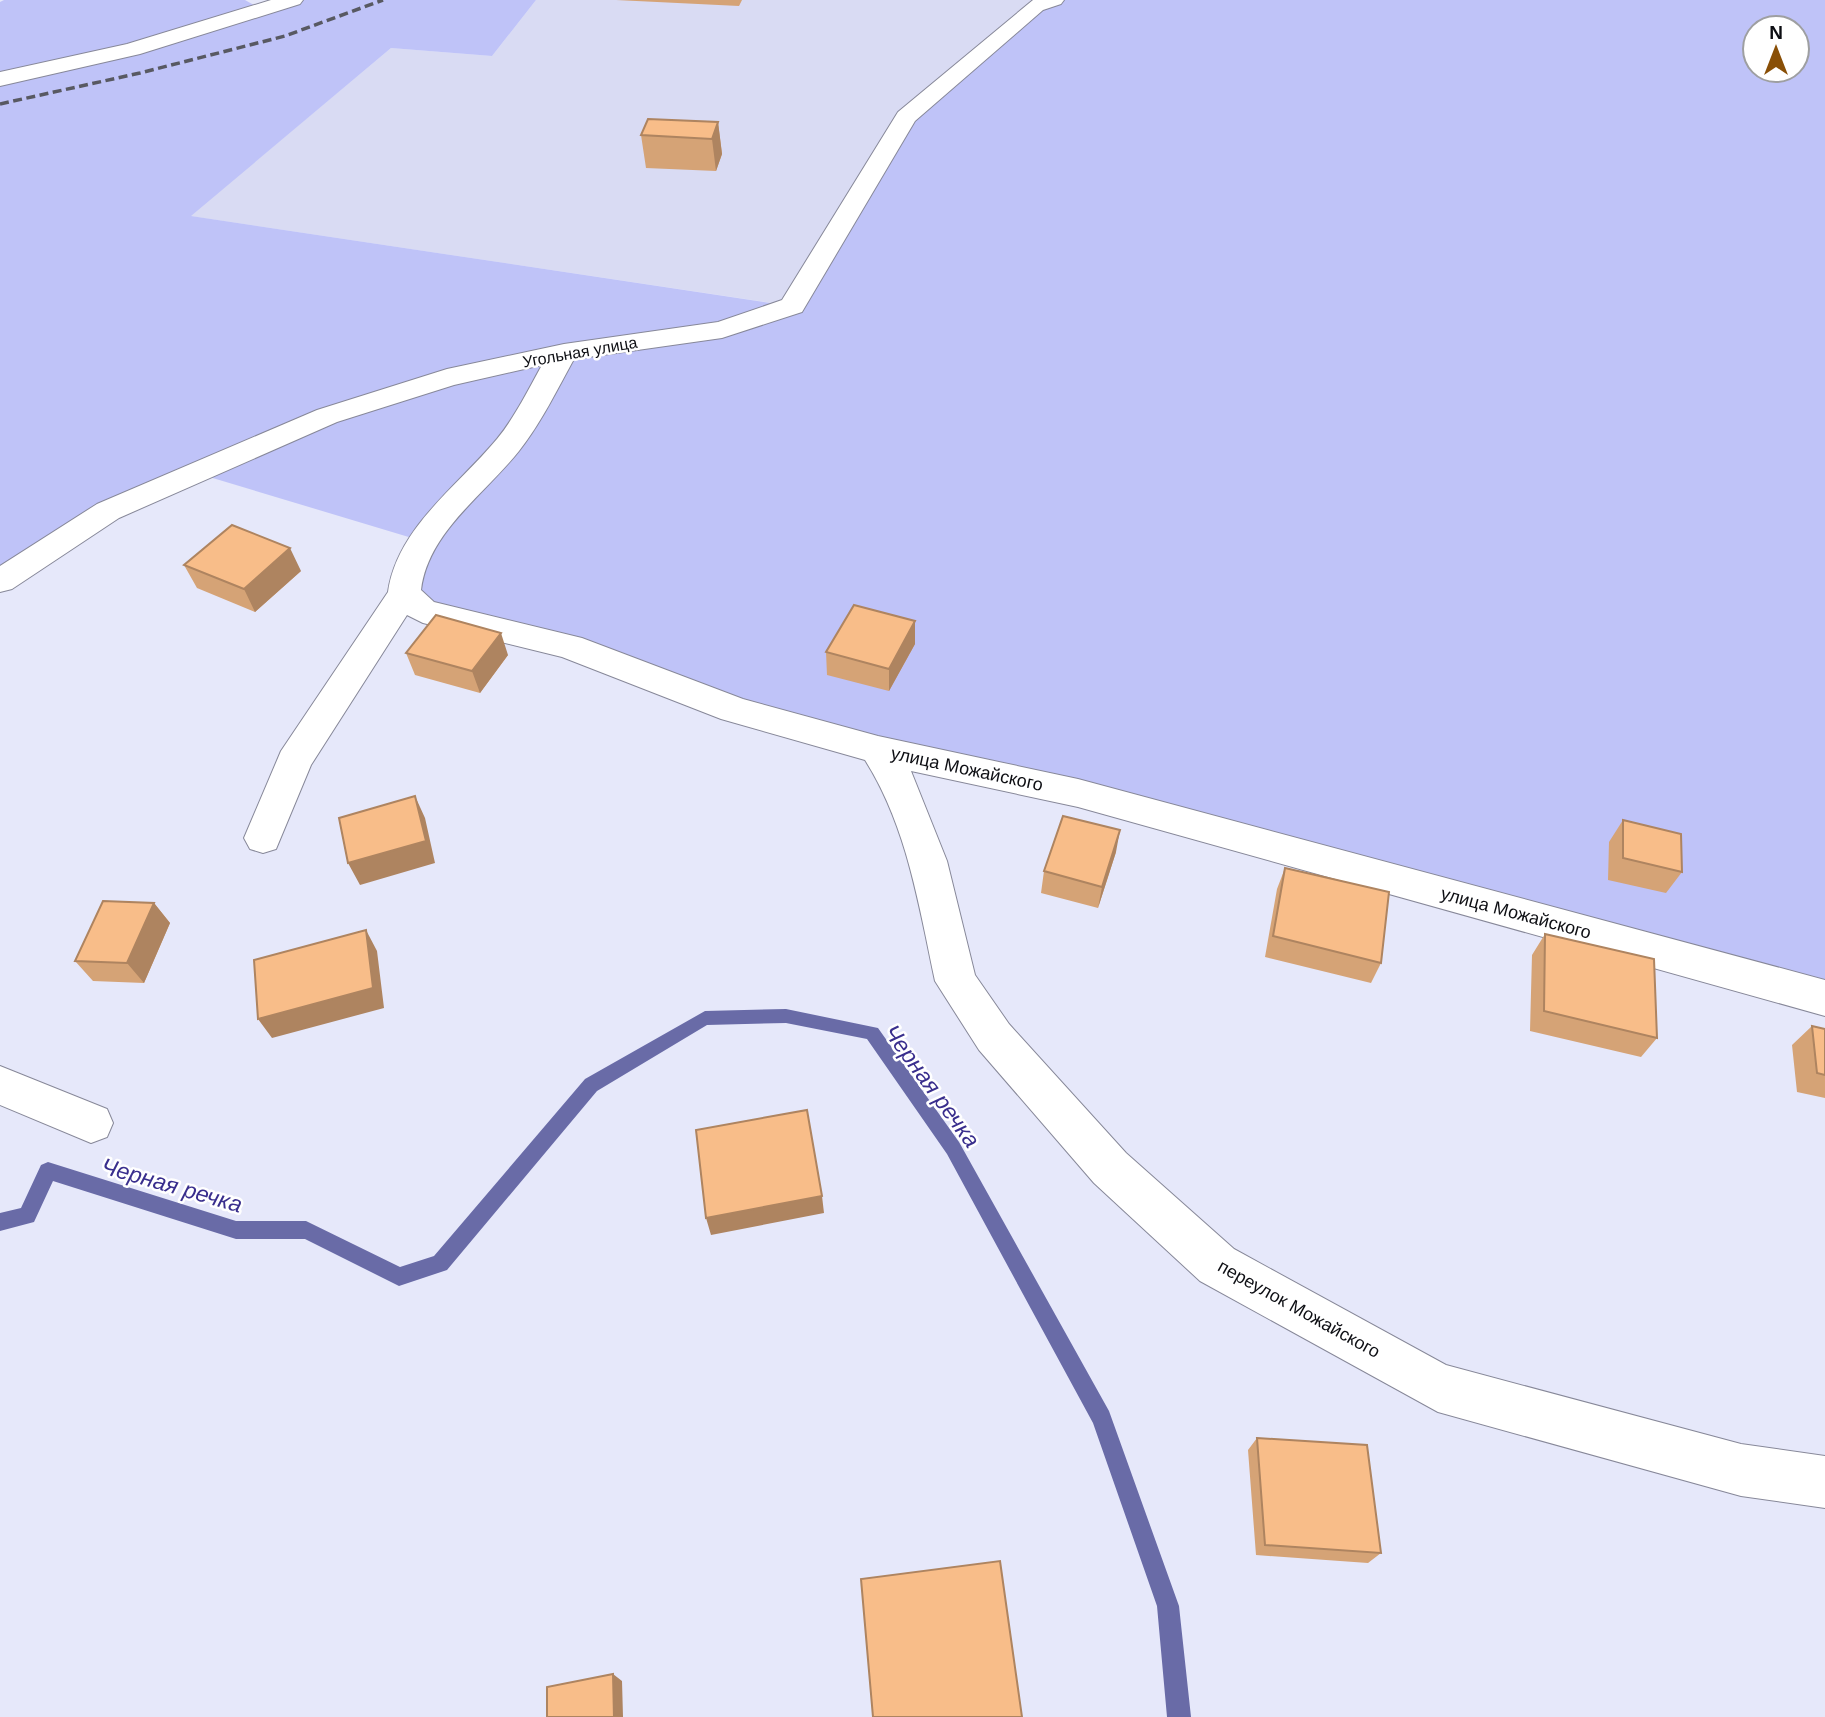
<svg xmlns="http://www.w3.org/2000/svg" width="1825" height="1717" font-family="Helvetica,sans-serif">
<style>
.built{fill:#d9dbf3}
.green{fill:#bfc3f8;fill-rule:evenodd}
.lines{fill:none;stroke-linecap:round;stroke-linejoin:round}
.stream{fill:#696ba7;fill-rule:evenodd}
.minor-casing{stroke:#878899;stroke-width:2}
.minor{fill:#fff;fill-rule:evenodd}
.rail{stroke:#585962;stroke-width:3.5;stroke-dasharray:9 4.5;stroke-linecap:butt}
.wall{fill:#d5a376}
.shaded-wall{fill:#ae8460}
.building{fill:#f8bd89;stroke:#ae8460;stroke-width:2}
.labels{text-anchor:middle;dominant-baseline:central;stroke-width:5;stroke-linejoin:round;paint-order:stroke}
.far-street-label{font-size:16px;fill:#0d0e13;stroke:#fff}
.street-label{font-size:18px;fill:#0d0e13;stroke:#fff}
.near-water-label{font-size:23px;font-style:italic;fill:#392e8d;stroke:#fff}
</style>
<rect width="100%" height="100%" fill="#e6e8fa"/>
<!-- built -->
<path class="built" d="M536,0H1054L792,306L190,216L391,48L492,56Z"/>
<!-- green -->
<path class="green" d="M4,0H245L259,8L293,0H536L492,56L391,48L191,216L791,306L906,117L1054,0H1825V998L423,611L403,581L422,541L196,473L0,581V2ZM1755,28H1797V70H1755Z"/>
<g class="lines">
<!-- stream -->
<path class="stream" d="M786,1009L878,1028L959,1142L1109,1411L1179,1606L1191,1717H1167L1157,1606L1093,1423L947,1154L867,1039L786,1023L707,1025L597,1091L447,1270L399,1286L305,1239H236L53,1181L34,1222L0,1231V1213L21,1208L41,1165L48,1162L236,1221H306L400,1267L434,1256L585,1079L705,1011Z"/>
<!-- minor casing -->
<g class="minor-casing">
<path id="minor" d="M271,0H303L300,4L140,54L0,86V72L127,44Z
M1033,0H1064L1061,4L1043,10L915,121L802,312L722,338L574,359C557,390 541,423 519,451C485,494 428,532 421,590L434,602L582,638L743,699L878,736L1078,779L1825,980V1016L1078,807L911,771L947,861L975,975L1009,1024L1126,1153L1234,1249L1446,1365L1741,1444L1825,1456V1508L1741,1496L1438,1412L1200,1281L1094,1183L979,1050L935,981C919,906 907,826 865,760L721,719L562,657L423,623L407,615L311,765L276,849L263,853L250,849L244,838L281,751L388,592C397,528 458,486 497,439C515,417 528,390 542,365L454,385L337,422L119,518L12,589L0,592V566L97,504L317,410L447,369L564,344L718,322L782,300L898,112Z
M0,1066L107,1109L113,1123L107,1137L91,1143L0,1105Z"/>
</g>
<!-- minor -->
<use href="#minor" class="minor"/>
<!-- rail -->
<path class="rail" d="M0,104L140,73L285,36L383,0"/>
</g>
<!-- wall -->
<path class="wall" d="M616,0H742L739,6Z
M718,122L722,154L716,171L646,168L641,135Z
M184,565L301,571L255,612L197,588Z
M915,644L889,691L827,675L826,652Z
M406,653L508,655L480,693L415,675Z
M1623,820L1682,872L1666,893L1608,880L1609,842Z
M1116,852L1098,908L1041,893L1044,871Z
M1285,868L1381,963L1371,983L1265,957L1277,889Z
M154,903L170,923L144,983L93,981L75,961Z
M1545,934L1657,1038L1641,1057L1530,1031L1532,955Z
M1812,1026L1825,1029V1098L1797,1092L1792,1045Z
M1257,1438L1381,1553L1368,1563L1256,1555L1248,1450Z"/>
<!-- shaded-wall -->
<path class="shaded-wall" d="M718,122L722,154L716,171L712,139Z
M290,548L301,571L255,612L244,589Z
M915,621V644L889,691V669Z
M501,633L508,655L480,693L472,671Z
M415,796L425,818L435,863L360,885L348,863Z
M1120,830L1116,852L1098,908L1102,887Z
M154,903L170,923L144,983L127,963Z
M366,930L377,951L384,1008L272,1038L258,1019Z
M822,1196L824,1213L711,1235L706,1218Z
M613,1674L622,1681L623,1717H614Z"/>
<!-- building -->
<path class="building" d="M648,119L718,122L712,139L641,135Z
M232,525L290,548L244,589L184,565Z
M854,605L915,621L889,669L826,652Z
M436,615L501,633L472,671L406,653Z
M415,796L426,841L348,863L339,818Z
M1063,816L1120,830L1102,887L1044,871Z
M1623,820L1681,834L1682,872L1623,858Z
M1285,868L1389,892L1381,963L1273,936Z
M103,901L154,903L127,963L75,961Z
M366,930L373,988L258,1019L254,960Z
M1545,934L1654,959L1657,1038L1544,1011Z
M1812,1026L1825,1029V1075L1817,1073Z
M807,1110L822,1196L706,1218L696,1130Z
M1257,1438L1367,1445L1381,1553L1265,1545Z
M1000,1561L1022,1717H873L861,1579Z
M613,1674L614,1717H547V1687Z"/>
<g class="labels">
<!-- far-street labels -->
<g class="far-street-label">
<text transform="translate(580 352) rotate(-10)">Угольная улица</text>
</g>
<!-- street labels -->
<g class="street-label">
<text transform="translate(967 769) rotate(12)">улица Можайского</text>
<text transform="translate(1516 913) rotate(15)">улица Можайского</text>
<text transform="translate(1299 1309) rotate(29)">переулок Можайского</text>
</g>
<!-- near-water labels -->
<g class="near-water-label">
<text transform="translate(932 1086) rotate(54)">Черная речка</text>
<text transform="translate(172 1185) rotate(16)">Черная речка</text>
</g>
</g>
<!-- north arrow -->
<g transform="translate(1776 49)"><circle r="33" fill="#ffffff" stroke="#9e9fa1" stroke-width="2"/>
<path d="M0-5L12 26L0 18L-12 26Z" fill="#894f06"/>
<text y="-10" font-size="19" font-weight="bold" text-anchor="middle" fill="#0d0e13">N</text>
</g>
</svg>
